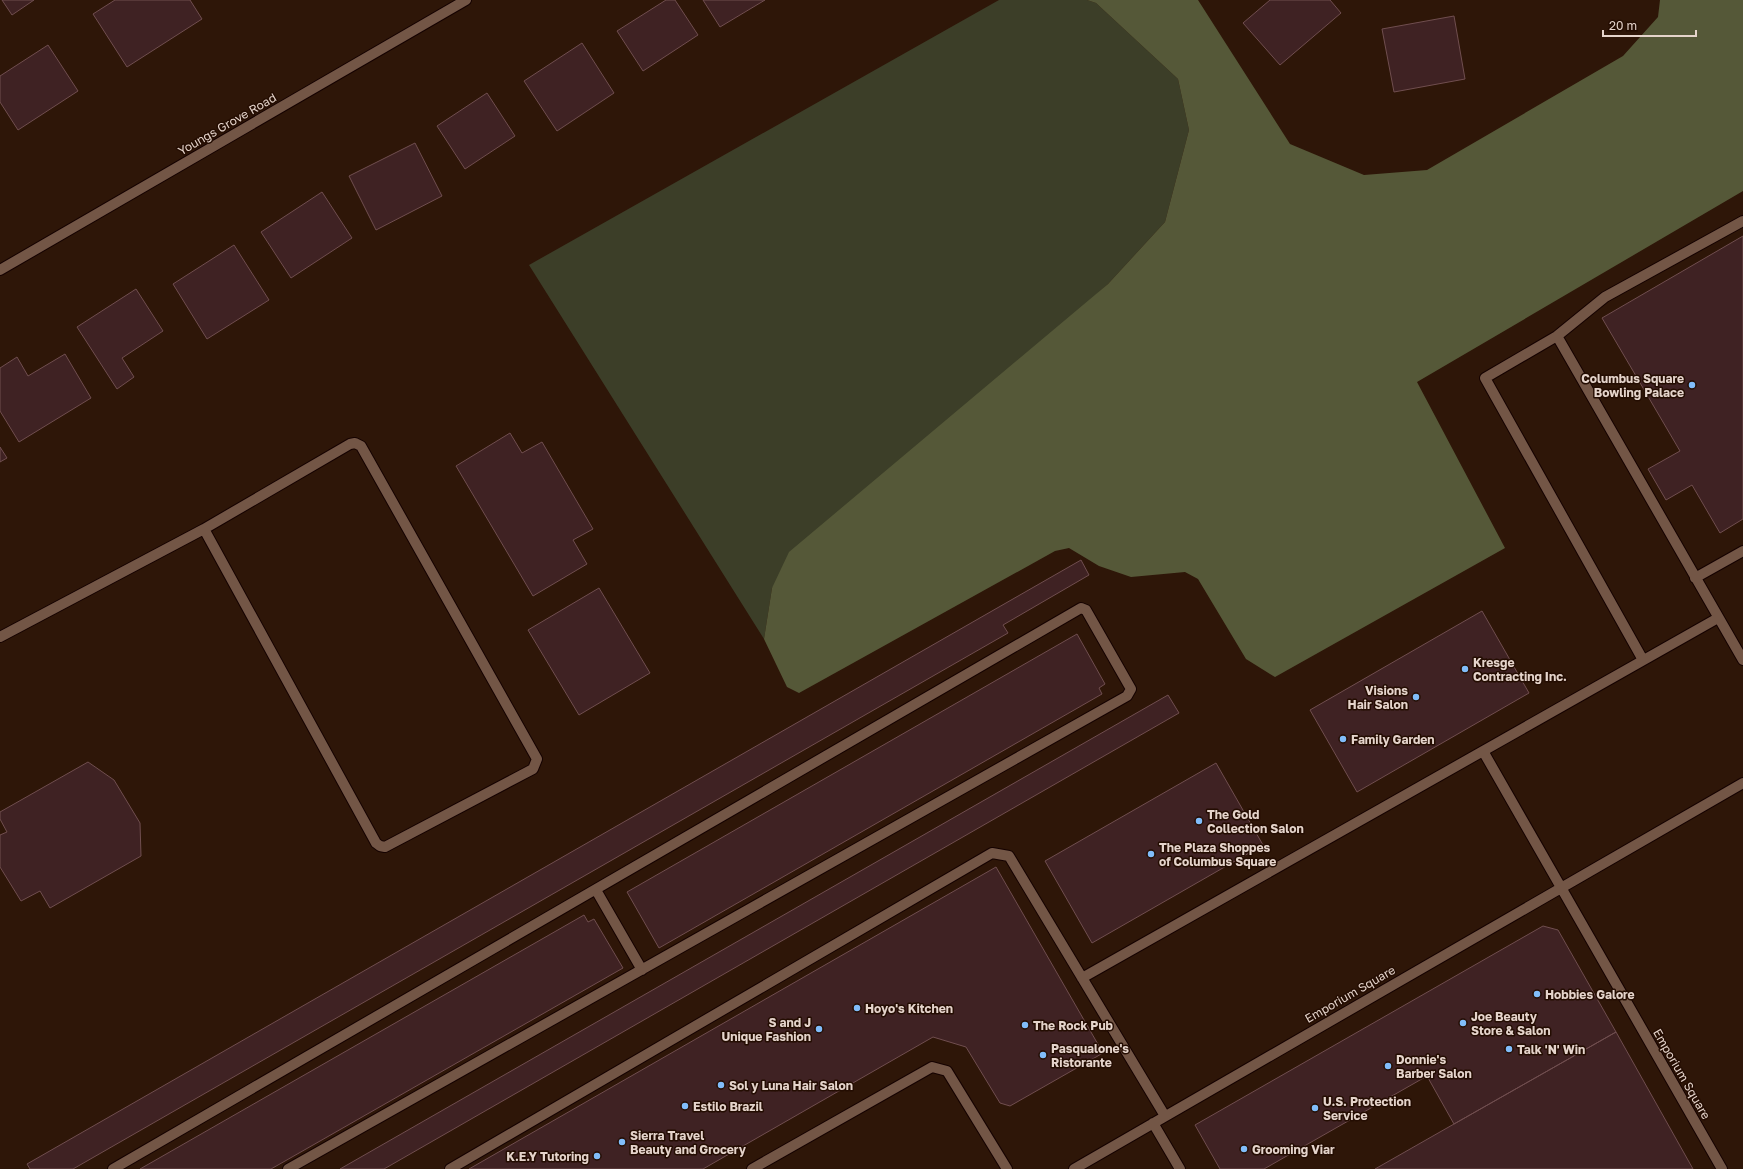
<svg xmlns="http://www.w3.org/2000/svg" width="1743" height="1169" font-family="'Golos Text',sans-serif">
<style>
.green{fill:#3c3e28}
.forest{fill:#555838}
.building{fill:#3f2223;stroke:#704e4f}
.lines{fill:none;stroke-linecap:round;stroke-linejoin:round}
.lane-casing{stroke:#150200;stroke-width:12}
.street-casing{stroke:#150200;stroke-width:12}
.lane{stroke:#735646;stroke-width:10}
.street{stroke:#735646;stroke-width:10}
.poi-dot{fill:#81bdfa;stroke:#240d02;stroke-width:1.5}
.labels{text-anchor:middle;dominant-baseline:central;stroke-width:3;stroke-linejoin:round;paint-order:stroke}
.street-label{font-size:12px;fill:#e5d4cb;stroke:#240d02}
.poi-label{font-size:12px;font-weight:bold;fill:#e5d4cb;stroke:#240d02;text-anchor:start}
</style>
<rect width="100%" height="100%" fill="#2e1608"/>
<!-- green -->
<path class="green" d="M999,0H1087L1096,3L1178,79L1189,130L1165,222L1108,284L772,588L764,639L529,265Z"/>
<!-- forest -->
<path class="forest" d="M1087,0H1198L1290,144L1364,175L1427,170L1623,56L1658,17L1660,0H1743V191L1417,382L1505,548L1275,677L1246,659L1198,579L1185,572L1131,577L1099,566L1069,548L1055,551L799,693L787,687L764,639L772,588L789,552L1108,284L1165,222L1189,130L1178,79L1096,3Z"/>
<!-- building -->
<path class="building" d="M2,0H34L12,15Z
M115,0H190L202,19L127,67L93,14Z
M666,0H675L698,35L643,71L617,31Z
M703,0H765L720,27Z
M1270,0H1330L1341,13L1280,65L1243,23Z
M1454,16L1465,79L1394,92L1382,29Z
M582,43L614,93L557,131L524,81Z
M48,45L78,91L18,130L0,102V76Z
M487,93L515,136L465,169L437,126Z
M415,143L442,196L376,230L349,176Z
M322,192L352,238L291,278L261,232Z
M1743,236V519L1720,533L1692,485L1666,500L1648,469L1680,451L1602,318Z
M234,245L269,300L207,339L173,284Z
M136,289L163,331L122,358L134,377L117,389L77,327Z
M65,354L91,398L19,442L0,411V368L17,357L28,376Z
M510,433L522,453L542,442L593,529L573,540L587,564L533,596L456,466Z
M0,447L7,458L0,462Z
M1081,560L1089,575L1003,625L1008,633L73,1169H30L27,1164Z
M599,588L650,673L579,715L528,630Z
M1482,611L1529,693L1357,792L1310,710Z
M1077,634L1105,684L1099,688L1102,694L659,948L627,892Z
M1168,695L1179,713L384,1169H340Z
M88,762L114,780L140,823L141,856L50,908L40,891L21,901L0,867V835L7,832L0,819V812Z
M1216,763L1263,845L1092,943L1045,861Z
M996,867L1103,1053L1010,1106L1000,1103L966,1047L933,1037L703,1169H469Z
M584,915L588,922L594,919L623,968L271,1169H140Z
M1543,926L1558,930L1616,1032L1454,1124L1427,1076L1264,1169H1220L1195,1125Z
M1616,1032L1693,1169H1375L1454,1124Z"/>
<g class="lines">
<!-- lane casing -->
<g class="lane-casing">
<path id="lane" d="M1557,336L1605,297L1743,221
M1695,578L1743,551
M0,637L204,529L350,444L355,443L361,446L537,759L533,769L385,847L380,846L376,843L204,529
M1643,660L1485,378L1557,336L1743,660
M1483,751L1722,1169
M596,890L642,970
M1082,978L1718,618
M1153,1123L1180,1169
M113,1169L1081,608L1086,610L1131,689L1127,696L288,1169
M450,1169L992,853L1009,856L1165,1116
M752,1169L932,1067L947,1071L1007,1169
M1074,1169L1743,783"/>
</g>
<!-- street casing -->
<g class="street-casing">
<path id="street" d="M0,270L466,0"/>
</g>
<!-- lane -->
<use href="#lane" class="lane"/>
<!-- street -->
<use href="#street" class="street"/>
</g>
<!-- markers -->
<g class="poi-dot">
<circle cx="1692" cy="385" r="4"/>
<circle cx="1465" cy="669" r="4"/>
<circle cx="1416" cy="697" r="4"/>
<circle cx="1343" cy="739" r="4"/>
<circle cx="1199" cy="821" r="4"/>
<circle cx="1151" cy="854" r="4"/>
<circle cx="1537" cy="994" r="4"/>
<circle cx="857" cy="1008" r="4"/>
<circle cx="1463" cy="1023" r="4"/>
<circle cx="1025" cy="1025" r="4"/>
<circle cx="819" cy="1029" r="4"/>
<circle cx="1509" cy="1049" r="4"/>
<circle cx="1043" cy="1055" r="4"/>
<circle cx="1388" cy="1066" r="4"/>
<circle cx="721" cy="1085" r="4"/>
<circle cx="685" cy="1106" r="4"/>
<circle cx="1315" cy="1108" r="4"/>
<circle cx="622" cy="1142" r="4"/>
<circle cx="1244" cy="1149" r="4"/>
<circle cx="597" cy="1156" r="4"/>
</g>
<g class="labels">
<!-- street labels -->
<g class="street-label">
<text transform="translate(227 124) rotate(-30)">Youngs Grove Road</text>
<text transform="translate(1350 994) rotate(-30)">Emporium Square</text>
<text transform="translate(1682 1074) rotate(60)">Emporium Square</text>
</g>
<!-- poi labels -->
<g class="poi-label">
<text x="1684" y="378" text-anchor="end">Columbus Square<tspan x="1684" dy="14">Bowling Palace</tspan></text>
<text x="1473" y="662">Kresge<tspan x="1473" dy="14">Contracting Inc.</tspan></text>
<text x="1408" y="690" text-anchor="end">Visions<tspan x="1408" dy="14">Hair Salon</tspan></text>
<text x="1351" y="739">Family Garden</text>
<text x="1207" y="814">The Gold<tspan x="1207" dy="14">Collection Salon</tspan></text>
<text x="1159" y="847">The Plaza Shoppes<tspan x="1159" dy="14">of Columbus Square</tspan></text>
<text x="1545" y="994">Hobbies Galore</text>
<text x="865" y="1008">Hoyo's Kitchen</text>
<text x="1471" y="1016">Joe Beauty<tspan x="1471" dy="14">Store &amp; Salon</tspan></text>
<text x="811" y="1022" text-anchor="end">S and J<tspan x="811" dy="14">Unique Fashion</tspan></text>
<text x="1033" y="1025">The Rock Pub</text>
<text x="1051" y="1048">Pasqualone's<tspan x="1051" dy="14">Ristorante</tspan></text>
<text x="1517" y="1049">Talk 'N' Win</text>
<text x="1396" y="1059">Donnie's<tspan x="1396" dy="14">Barber Salon</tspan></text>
<text x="729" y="1085">Sol y Luna Hair Salon</text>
<text x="1323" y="1101">U.S. Protection<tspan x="1323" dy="14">Service</tspan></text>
<text x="693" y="1106">Estilo Brazil</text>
<text x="630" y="1135">Sierra Travel<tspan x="630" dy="14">Beauty and Grocery</tspan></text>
<text x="1252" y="1149">Grooming Viar</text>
<text x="589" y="1156" text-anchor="end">K.E.Y Tutoring</text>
</g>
</g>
<!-- scale -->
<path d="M1603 30v6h93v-6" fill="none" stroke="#e5d4cb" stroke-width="2"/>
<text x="1609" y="30" font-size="12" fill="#e5d4cb" stroke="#240d02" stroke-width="3" paint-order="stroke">20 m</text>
</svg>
